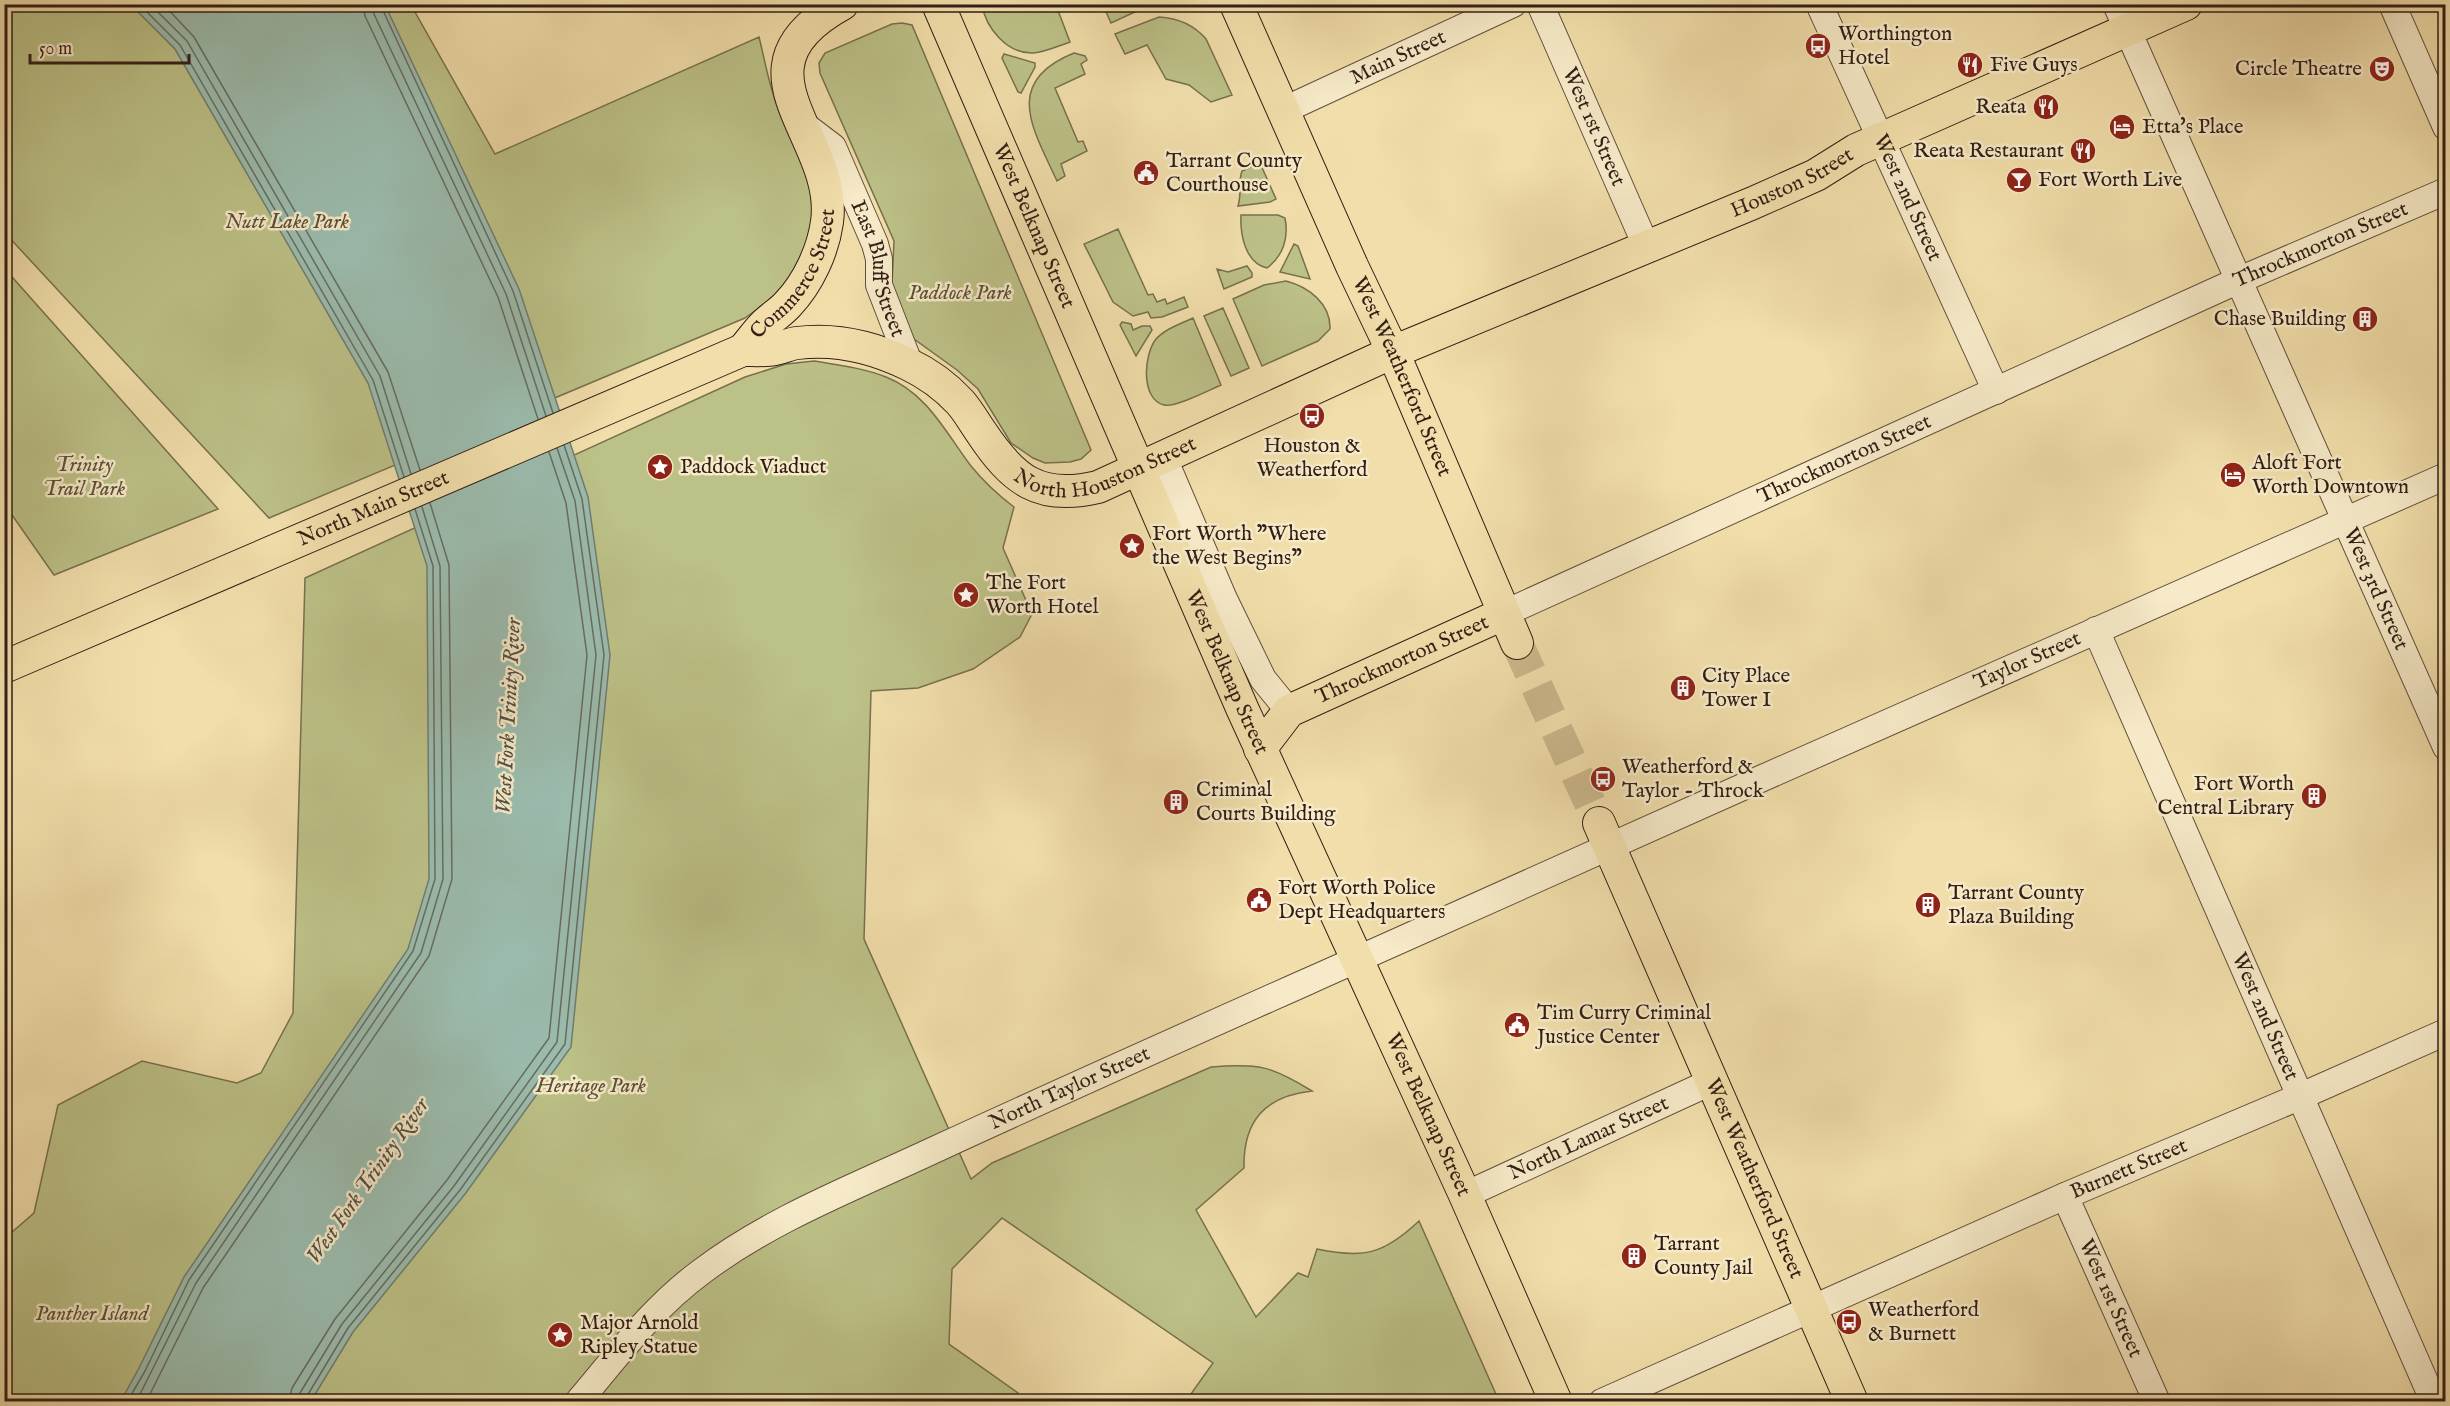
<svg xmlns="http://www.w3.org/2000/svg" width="2450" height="1406" font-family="'IM FELL English',serif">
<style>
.green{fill:#bcc187;stroke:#77704e;stroke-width:1.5}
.water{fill:#9bbcae;stroke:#717d71;stroke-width:1.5}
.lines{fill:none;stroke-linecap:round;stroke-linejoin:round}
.shore{stroke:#666d62;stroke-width:1.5}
.major-tunnel{stroke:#cbb88c;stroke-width:32;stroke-dasharray:32 16;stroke-linecap:butt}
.minor-casing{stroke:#624e3b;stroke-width:28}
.major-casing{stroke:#321e16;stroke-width:34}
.minor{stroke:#f6eac8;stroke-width:26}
.major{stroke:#f1deaa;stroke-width:32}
.labels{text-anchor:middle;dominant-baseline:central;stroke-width:5;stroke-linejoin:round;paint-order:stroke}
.poi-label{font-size:21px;fill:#321e16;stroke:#f6eac8;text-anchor:start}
.street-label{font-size:21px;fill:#321e16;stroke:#f6eac8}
.park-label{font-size:21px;font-style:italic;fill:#5b4f38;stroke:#f6eac8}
.water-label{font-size:22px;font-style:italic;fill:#524d44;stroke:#f6eac8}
</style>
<rect width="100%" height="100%" fill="#f1deaa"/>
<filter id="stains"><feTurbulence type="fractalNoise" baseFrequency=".00333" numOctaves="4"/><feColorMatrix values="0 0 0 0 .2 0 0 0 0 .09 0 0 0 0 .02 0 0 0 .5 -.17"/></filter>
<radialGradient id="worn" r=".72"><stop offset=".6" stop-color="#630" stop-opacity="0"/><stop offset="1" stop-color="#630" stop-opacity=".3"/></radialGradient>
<!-- green -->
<path class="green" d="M5,5H411L495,154L759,37C765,61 769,86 778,108C788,135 806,159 812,188C817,218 806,260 786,283C775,297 760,308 745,318L269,518L5,233Z
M982,5H1056L1070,42C1058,46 1046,52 1033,53C1007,54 986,28 982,5Z
M1103,5H1150L1111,23Z
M1159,17C1177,18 1194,25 1206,39L1232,95L1211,102L1189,85L1166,79L1147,45L1125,54L1115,34Z
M902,23L912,25L1091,450L1081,459L1070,462L1045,463L1033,458L1011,443L978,389L957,370L914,339L892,285L894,241L820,73L819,63L825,53L892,24Z
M1074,53L1085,56L1087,60L1081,64L1085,74L1055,88L1078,142L1083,141L1087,151L1061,164L1065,176L1057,181C1033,129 1002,82 1074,53Z
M1004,54L1035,63V67L1021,93L1018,92L1002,58Z
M1260,163L1276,199L1270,202L1238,206C1242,194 1238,181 1242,171Z
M1241,215H1278L1285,218C1289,238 1283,256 1267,268C1245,263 1240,234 1241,215Z
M1118,229L1148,295L1153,294L1157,302L1165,299L1167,304L1184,297L1188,307L1162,317L1151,318L1148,312L1133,316L1113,302L1084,244Z
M1294,244L1298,246L1310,279L1280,272Z
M1247,266L1252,273V277L1224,289L1217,269L1228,272Z
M4,269H5L218,509L54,575L5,505Z
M1286,281C1309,287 1331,304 1330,329L1318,341L1262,366L1233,299L1264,285Z
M1223,308L1249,368L1231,376L1204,316Z
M1193,318L1221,385C1209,390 1175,408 1164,405C1140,399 1144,354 1156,339C1165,329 1180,324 1193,318Z
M1122,322L1131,324L1133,330L1142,326H1150L1152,330L1136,356L1120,325Z
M814,361C838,365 864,368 886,377C927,393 946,433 971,466C984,482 998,495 1014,507L1003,548L1032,614L1020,637L973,669L918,688L871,691L864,939L971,1179L992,1163L1211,1067C1259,1063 1271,1066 1312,1091C1265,1096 1243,1121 1244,1168L1196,1210L1256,1317L1298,1273L1308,1277L1317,1249C1364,1259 1384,1254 1419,1221L1499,1401H1186L1213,1363L1002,1218L952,1269L949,1344L1018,1393L1013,1401H5L4,1239L34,1213L58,1105L142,1061L237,1083L261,1073L293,1013L305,578L745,377L786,364Z"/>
<!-- water -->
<path class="water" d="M131,5H385L519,289L588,497L610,655L571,1047L465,1194L353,1332L311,1401L117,1402L123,1397L139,1368L184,1277L408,949L429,879L427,566L368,383L175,49Z"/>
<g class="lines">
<!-- shore -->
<path class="shore" d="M139,4L180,45L373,380L404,477
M150,4L187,41L380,376L411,474
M163,4L194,37L388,372L420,470
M363,4L365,16L498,297L538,419
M372,4L373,12L506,294L546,416
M380,4L513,291L553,413
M127,1402L145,1371L189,1280L413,951L435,879L433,566L415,509
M136,1402L196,1283L421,953L443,879L440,566L422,507
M146,1402L203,1288L429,956L452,879L449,565L430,503
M289,1402L292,1388L335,1319L447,1180L549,1038L587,655L566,503L549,452
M298,1402L300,1393L342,1324L454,1186L557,1042L596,655L575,501L557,448
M306,1402L307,1396L348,1328L460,1190L565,1044L604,655L582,499L564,445"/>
<!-- major-tunnel -->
<path class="major-tunnel" d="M1517,643L1599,823"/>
<!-- minor casing -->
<g class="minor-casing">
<g id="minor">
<path id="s1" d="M1540,4L1647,248"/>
<path id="s2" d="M1819,4L1996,391"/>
<path id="s3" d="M2116,4L2446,747"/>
<path d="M2392,4L2446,127"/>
<path id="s4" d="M1282,111L1513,4"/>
<path id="s5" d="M800,122L833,147L875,244L879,259V285L910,365"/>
<path d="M1163,456L1224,599L1263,679L1289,711"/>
<path id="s6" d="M1503,614L2237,281L2446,191"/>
<path id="s7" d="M2096,630L2434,1402"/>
<path id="s8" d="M1465,1195L1713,1081"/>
<path id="s9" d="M2065,1196L2157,1402"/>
<path id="s10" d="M578,1402C617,1356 652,1308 701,1272C771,1219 855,1187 934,1150C1081,1082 1228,1017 1376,951C1732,791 2088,633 2446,476"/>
<path id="s11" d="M1602,1402L2065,1196L2299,1097L2446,1032"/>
</g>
</g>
<!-- major casing -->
<g class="major-casing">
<g id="major">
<path id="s12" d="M938,4L1242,708L1465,1195L1556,1402"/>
<path id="s13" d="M1236,4L1352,266L1393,352L1517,643"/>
<path id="s14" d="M743,350C750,342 756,333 764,325C771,318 781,312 788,304C808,283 823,251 827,222C839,136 722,70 842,4"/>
<path id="s15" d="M4,667L743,350C753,350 765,351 775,349C782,348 789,344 797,343C836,338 873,347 908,364C927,373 946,387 960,402C968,411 974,422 981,432C1013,480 1039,501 1098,487L1393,352L1753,203L1816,175L1856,150L2186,4"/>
<path id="s16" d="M1260,749L1289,711L1503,614"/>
<path id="s17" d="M1599,823L1852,1402"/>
</g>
</g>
<!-- minor -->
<use href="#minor" class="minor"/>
<!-- major -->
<use href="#major" class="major"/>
</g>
<!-- icons -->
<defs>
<g id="bus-disc" transform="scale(1.35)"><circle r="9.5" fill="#8f2418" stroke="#f6eac8"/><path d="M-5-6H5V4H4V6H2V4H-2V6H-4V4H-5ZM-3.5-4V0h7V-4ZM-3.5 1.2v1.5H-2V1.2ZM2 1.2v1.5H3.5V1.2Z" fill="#fff"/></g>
<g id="restaurant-disc" transform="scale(1.35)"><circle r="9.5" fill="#8f2418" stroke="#f6eac8"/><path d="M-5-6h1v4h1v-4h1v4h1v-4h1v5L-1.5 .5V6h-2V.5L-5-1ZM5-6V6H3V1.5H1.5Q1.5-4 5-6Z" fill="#fff"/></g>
<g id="theatre-disc" transform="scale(1.35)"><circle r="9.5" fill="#8f2418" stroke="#f6eac8"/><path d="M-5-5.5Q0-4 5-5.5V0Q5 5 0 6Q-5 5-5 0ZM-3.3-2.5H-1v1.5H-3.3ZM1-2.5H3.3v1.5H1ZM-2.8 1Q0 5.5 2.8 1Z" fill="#fff"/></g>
<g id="hotel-disc" transform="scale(1.35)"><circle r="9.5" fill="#8f2418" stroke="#f6eac8"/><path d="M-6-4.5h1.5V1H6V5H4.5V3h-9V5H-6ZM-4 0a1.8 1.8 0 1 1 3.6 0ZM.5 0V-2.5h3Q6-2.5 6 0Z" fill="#fff"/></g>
<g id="civic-disc" transform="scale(1.35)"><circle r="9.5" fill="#8f2418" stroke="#f6eac8"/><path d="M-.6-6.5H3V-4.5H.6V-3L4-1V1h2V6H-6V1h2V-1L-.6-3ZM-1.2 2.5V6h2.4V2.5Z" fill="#fff"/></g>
<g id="bar-disc" transform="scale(1.35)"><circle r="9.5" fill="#8f2418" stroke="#f6eac8"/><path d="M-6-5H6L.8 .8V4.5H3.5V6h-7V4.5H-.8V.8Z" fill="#fff"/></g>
<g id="building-disc" transform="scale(1.35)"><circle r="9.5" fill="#8f2418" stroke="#f6eac8"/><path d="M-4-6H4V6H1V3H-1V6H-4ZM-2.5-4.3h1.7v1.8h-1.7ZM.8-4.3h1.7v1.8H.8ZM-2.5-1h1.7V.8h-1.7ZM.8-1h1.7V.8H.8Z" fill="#fff"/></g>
<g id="sight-disc" transform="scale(1.35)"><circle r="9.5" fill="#8f2418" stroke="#f6eac8"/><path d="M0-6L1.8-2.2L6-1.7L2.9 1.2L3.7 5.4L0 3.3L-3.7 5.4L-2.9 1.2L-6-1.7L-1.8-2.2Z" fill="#fff"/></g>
</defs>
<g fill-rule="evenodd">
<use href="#bus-disc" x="1818" y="46"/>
<use href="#restaurant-disc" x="1970" y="65"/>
<use href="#theatre-disc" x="2382" y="69"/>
<use href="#restaurant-disc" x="2046" y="107"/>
<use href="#hotel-disc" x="2122" y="127"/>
<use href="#restaurant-disc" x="2083" y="151"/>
<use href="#civic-disc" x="1146" y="173"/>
<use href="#bar-disc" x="2019" y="180"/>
<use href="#building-disc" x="2365" y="319"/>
<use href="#bus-disc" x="1312" y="416"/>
<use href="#sight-disc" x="660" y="467"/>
<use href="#hotel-disc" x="2233" y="475"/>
<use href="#sight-disc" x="1132" y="546"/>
<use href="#sight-disc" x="966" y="595"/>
<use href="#building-disc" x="1683" y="688"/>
<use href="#bus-disc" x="1603" y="779"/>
<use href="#building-disc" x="2314" y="796"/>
<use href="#building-disc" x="1176" y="802"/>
<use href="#civic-disc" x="1259" y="900"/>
<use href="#building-disc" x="1928" y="905"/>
<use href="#civic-disc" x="1517" y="1025"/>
<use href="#building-disc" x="1634" y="1256"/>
<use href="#bus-disc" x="1849" y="1322"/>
<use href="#sight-disc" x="560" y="1335"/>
</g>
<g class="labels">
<!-- poi labels -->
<g class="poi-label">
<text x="1838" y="34">Worthington<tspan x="1838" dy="24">Hotel</tspan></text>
<text x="1990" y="65">Five Guys</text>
<text x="2362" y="69" text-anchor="end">Circle Theatre</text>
<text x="2026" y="107" text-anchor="end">Reata</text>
<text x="2142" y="127">Etta's Place</text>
<text x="2064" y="151" text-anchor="end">Reata Restaurant</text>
<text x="1166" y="161">Tarrant County<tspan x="1166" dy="24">Courthouse</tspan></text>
<text x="2038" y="180">Fort Worth Live</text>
<text x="2346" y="319" text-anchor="end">Chase Building</text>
<text x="1312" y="446" text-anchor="middle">Houston &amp;<tspan x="1312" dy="24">Weatherford</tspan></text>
<text x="2252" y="463">Aloft Fort<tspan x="2252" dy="24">Worth Downtown</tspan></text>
<text x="680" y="467">Paddock Viaduct</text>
<text x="1152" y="534">Fort Worth "Where<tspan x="1152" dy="24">the West Begins"</tspan></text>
<text x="986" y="583">The Fort<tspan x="986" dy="24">Worth Hotel</tspan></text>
<text x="1702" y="676">City Place<tspan x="1702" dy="24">Tower I</tspan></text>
<text x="1622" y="767">Weatherford &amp;<tspan x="1622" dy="24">Taylor - Throck</tspan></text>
<text x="2294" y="784" text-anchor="end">Fort Worth<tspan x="2294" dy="24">Central Library</tspan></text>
<text x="1196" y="790">Criminal<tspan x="1196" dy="24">Courts Building</tspan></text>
<text x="1278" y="888">Fort Worth Police<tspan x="1278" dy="24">Dept Headquarters</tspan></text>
<text x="1948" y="893">Tarrant County<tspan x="1948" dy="24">Plaza Building</tspan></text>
<text x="1537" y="1013">Tim Curry Criminal<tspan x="1537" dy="24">Justice Center</tspan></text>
<text x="1654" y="1244">Tarrant<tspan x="1654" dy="24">County Jail</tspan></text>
<text x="1868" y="1310">Weatherford<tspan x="1868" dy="24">&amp; Burnett</tspan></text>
<text x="580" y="1323">Major Arnold<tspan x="580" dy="24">Ripley Statue</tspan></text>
</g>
<!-- street labels -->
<g class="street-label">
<text stroke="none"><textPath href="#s4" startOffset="128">Main Street</textPath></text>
<text stroke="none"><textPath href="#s1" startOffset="134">West 1st Street</textPath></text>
<text stroke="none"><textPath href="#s15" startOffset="1974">Houston Street</textPath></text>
<text stroke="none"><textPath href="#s2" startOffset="213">West 2nd Street</textPath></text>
<text stroke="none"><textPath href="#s12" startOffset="242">West Belknap Street</textPath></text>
<text stroke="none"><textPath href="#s6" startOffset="897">Throckmorton Street</textPath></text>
<text stroke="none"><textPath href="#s5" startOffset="172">East Bluff Street</textPath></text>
<text stroke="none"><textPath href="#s14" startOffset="94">Commerce Street</textPath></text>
<text stroke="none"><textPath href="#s13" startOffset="408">West Weatherford Street</textPath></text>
<text stroke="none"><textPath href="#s15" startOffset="1226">North Houston Street</textPath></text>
<text stroke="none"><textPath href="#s6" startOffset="375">Throckmorton Street</textPath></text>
<text stroke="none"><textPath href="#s15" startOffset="402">North Main Street</textPath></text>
<text stroke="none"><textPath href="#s3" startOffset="640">West 3rd Street</textPath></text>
<text stroke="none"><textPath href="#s16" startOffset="172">Throckmorton Street</textPath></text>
<text stroke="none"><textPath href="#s10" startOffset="1641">Taylor Street</textPath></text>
<text stroke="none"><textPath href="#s12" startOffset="728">West Belknap Street</textPath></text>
<text stroke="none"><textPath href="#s7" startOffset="422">West 2nd Street</textPath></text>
<text stroke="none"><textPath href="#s10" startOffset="592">North Taylor Street</textPath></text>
<text stroke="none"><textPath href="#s12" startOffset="1214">West Belknap Street</textPath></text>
<text stroke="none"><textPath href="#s8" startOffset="136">North Lamar Street</textPath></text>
<text stroke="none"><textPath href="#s11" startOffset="576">Burnett Street</textPath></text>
<text stroke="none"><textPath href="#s17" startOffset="388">West Weatherford Street</textPath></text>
<text stroke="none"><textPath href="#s9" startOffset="112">West 1st Street</textPath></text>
</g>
<!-- park labels -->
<g class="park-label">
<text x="287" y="222">Nutt Lake Park</text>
<text x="960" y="293">Paddock Park</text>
<text x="84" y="465">Trinity<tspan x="84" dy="24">Trail Park</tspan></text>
<text x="591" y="1086">Heritage Park</text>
<text x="92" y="1314">Panther Island</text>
</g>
<!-- water labels -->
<g class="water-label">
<text transform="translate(509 716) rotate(-87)">West Fork Trinity River</text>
<text transform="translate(368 1181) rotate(-55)">West Fork Trinity River</text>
</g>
</g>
<!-- margin -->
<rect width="2450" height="1406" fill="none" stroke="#f1deaa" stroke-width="24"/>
<rect x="6" y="6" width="2438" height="1394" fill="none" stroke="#321e16" stroke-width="3"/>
<rect x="12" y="12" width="2426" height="1382" fill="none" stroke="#321e16" stroke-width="1.5"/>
<!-- scale -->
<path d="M30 54v9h159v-9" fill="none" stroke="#321e16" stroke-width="3"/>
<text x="39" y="54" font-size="18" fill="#321e16" stroke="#f6eac8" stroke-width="4.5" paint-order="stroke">50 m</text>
<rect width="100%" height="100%" filter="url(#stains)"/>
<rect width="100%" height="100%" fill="url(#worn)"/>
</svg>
